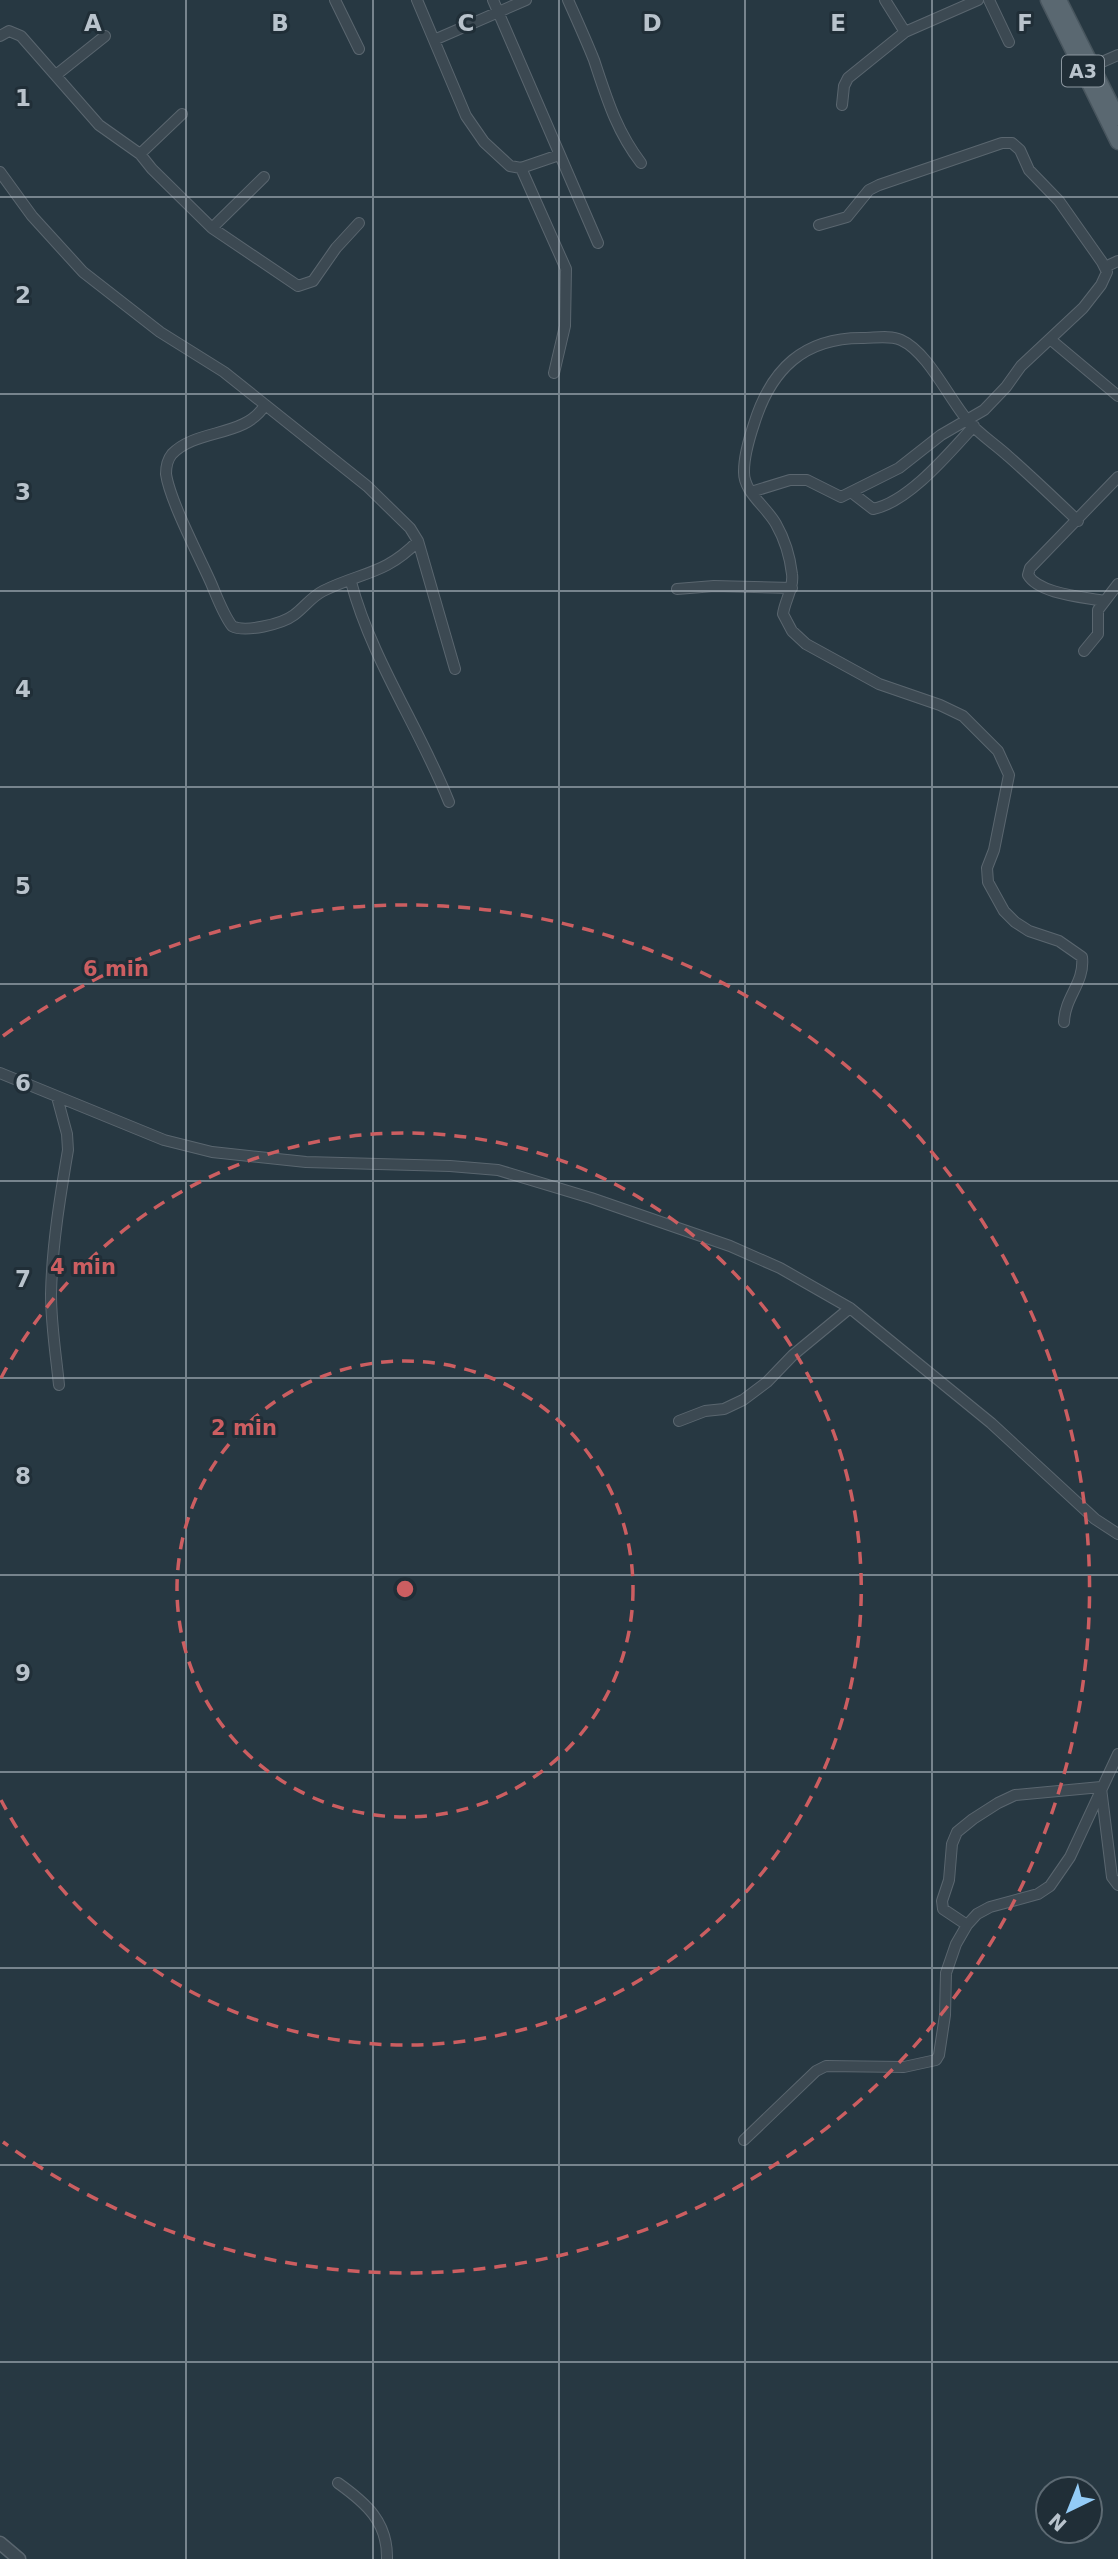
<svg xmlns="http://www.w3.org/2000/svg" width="1118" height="2559" font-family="'DejaVu Sans',sans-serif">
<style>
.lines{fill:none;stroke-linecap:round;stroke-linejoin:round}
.minor-casing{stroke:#5a666f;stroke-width:12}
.tertiary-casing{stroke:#5a666f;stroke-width:15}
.primary-casing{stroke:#48555e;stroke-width:17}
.minor{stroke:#3c4952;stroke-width:10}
.tertiary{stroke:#3c4952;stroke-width:12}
.primary{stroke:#5a6871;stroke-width:14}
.grid{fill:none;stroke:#b9c3cc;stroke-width:2;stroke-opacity:0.55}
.ring{fill:none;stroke:#cc5e61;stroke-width:3.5;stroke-dasharray:12 9}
.labels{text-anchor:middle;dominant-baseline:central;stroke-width:6;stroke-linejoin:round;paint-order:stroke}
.shield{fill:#202e37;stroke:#8b969f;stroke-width:2}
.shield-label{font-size:19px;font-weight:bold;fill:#b9c3cc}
.grid-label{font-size:23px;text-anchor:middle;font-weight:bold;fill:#b9c3cc;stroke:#202e37;stroke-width:6;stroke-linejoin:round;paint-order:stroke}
.centre{fill:#cc5e61;stroke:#202e37;stroke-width:3.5}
.ring-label{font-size:21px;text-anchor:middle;font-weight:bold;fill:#cc5e61;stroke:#202e37;stroke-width:6;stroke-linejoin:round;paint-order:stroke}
</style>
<rect width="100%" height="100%" fill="#273842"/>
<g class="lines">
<!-- minor casing -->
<g class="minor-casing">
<path id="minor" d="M335,0L359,49
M417,0L466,116L484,142L510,166L521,168L559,155
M493,0L598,243
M568,0C577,20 586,40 594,60C607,99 616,130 641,163
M885,0L905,32
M989,0L1009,42
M0,36L9,31L21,36L99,125L140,154L152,169L212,228L298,286L313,281L336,248L359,223
M434,40L526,0
M1086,69L1118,55
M56,75L105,36
M842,105L844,86L848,78L905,32L978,0
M140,154L182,114
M521,168L566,269L565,326L554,373
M0,172L32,216L83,272L160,332L224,372L367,486L410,528L418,541L455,669
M212,228L264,177
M1105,267L1118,261
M1050,339L1118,396
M265,405C245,438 197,428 172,454C167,460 166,467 166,474C170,501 199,556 211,583C217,597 223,614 232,626C245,633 282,624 294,615C305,607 311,597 323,591C361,572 385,575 418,541
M751,492L790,480H807L841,497L899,468L941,435L984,410L1006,387L1021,366L1083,308L1101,285L1107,272L1102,262L1059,201L1029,170L1020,150L1012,143H1002L879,185L869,190L847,217L819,225
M851,492L873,509C909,502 950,452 974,426
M351,582C372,660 419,727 449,802
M677,589L714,586L792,588
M1104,601C1084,597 1039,594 1028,575L1030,568L1118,477
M1084,651L1098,634V610L1118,584
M1064,1022C1065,996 1085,983 1082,957L1059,941L1029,931L1015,922L1004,911L988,882L987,868L994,850L1009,775L998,751L963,716L940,705L879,684L806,644L792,631L783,614C785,600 794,588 792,574C790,557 784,538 776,524C766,506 743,492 744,471C744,456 749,439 754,424C771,369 804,337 864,338C875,338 890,335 901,340C928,352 949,399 968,421C979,434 995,444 1008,456C1032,477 1055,499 1078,521
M0,1073L164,1140L212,1152L306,1162L450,1166L498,1170L591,1198L730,1246L780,1268L850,1308L991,1423L1095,1519L1118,1534
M57,1097L67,1134L68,1150C60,1197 52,1246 51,1294C51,1325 56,1355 59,1385
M679,1421L705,1411L724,1409L743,1400L767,1382L793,1355L850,1308
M1101,1788L1112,1877L1118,1885
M967,1925L943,1909L942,1901L949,1880L952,1844L957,1832L973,1819L998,1803L1015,1795L1101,1787
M744,2140L816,2071L826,2066L904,2067L936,2060L939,2055L945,2015L946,1973L956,1944L967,1925L977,1914L990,1907L1038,1894L1050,1886L1070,1857L1118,1754
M338,2483C366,2503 388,2522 387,2559"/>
</g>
<!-- tertiary casing -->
<g class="tertiary-casing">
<path id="tertiary" d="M0,2543L19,2559"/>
</g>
<!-- primary casing -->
<g class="primary-casing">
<path id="primary" d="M1048,0L1118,142
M1059,0L1118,118"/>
</g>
<!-- minor -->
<use href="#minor" class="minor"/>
<!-- tertiary -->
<use href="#tertiary" class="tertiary"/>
<!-- primary -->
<use href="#primary" class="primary"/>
</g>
<!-- grid -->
<path class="grid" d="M186,0V2559M373,0V2559M559,0V2559M745,0V2559M932,0V2559M0,197H1118M0,394H1118M0,591H1118M0,787H1118M0,984H1118M0,1181H1118M0,1378H1118M0,1575H1118M0,1772H1118M0,1968H1118M0,2165H1118M0,2362H1118"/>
<!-- distance rings -->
<g class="ring">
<circle cx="405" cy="1589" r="228"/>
<path d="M1 1378A456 456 0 1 1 1 1800"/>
<path d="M3 1036A684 684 0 1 1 3 2142"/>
</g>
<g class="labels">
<!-- shield labels -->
<rect class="shield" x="1062" y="55.5" width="42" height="31" rx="5"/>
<g class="shield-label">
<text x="1083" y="71">A3</text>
</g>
</g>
<g class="grid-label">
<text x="93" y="31">A</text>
<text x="280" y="31">B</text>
<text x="466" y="31">C</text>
<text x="652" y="31">D</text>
<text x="838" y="31">E</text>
<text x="1025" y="31">F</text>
<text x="23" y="106">1</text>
<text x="23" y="303">2</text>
<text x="23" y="500">3</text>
<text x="23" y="697">4</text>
<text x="23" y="894">5</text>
<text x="23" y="1091">6</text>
<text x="23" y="1287">7</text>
<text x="23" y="1484">8</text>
<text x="23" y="1681">9</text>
</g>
<circle cx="405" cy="1589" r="10" class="centre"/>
<g class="ring-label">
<text x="116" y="976">6 min</text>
<text x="83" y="1274">4 min</text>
<text x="244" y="1435">2 min</text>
</g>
<!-- north arrow -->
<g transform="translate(1069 2510) rotate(223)"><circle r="33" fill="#202e37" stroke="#5d6a73" stroke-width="2"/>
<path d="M0-5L12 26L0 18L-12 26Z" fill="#93cbf6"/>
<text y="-10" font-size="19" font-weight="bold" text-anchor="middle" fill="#b9c3cc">N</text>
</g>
</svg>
